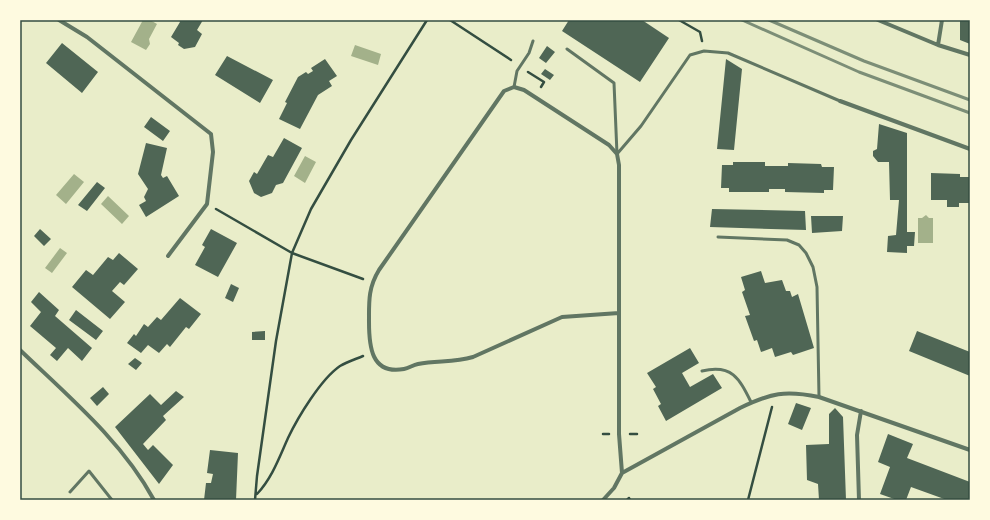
<svg xmlns="http://www.w3.org/2000/svg" width="990" height="520" font-family="Karla,sans-serif">
<style>
.water{fill:#a3b18a}
.building{fill:#4f6655}
.lines{fill:none;stroke-linecap:round;stroke-linejoin:round}
.path{stroke:#344e41;stroke-width:2.5}
.service{stroke:#617663;stroke-width:3}
.minor{stroke:#617663;stroke-width:4}
.rail{stroke:#7c8e77;stroke-width:3}
.neatline{fill:none;stroke:#344e41;stroke-width:1.5}
</style>
<rect width="100%" height="100%" fill="#e9edc9"/>
<!-- water -->
<path class="water" d="M143,20H150L157,24L149,39L150,44L146,50L131,42Z
M355,45L381,54L378,65L351,56Z
M305,156L316,162L305,183L294,176Z
M74,174L84,182L66,204L56,195Z
M108,196L129,216L122,224L101,204Z
M926,215L929,218H933V243H918V218H922Z
M60,248L67,253L52,273L45,268Z"/>
<!-- building -->
<path class="building" d="M179,20H203L197,30L202,34L195,47L184,49L178,45L179,43L171,37L180,22Z
M569,20H642L669,38L640,82L562,31Z
M960,20H970V44L960,40Z
M62,43L98,72L82,93L46,63Z
M547,46L555,52L546,63L539,58Z
M227,56L273,80L260,103L215,75Z
M325,59L337,76L329,81L332,86L318,95L300,129L279,119L287,103L285,102L298,77L306,72L308,74L313,71L311,68Z
M726,59L742,69L734,150L717,149Z
M545,69L554,75L550,80L541,74Z
M151,117L170,131L163,141L144,127Z
M879,124L907,133V232H915L914,246H907V253L887,252L888,236L896,235L899,200H890L889,162H878L873,156V151L877,149Z
M284,138L302,148L283,183L276,185L272,193L261,197L254,193L249,181L254,172L257,174L268,155L273,157Z
M146,143L167,148L161,175L163,178L167,176L179,196L146,217L139,205L146,201L144,197L148,189L138,174Z
M733,162H765V166H788V163L821,164L822,167H834L833,190H824V193L785,192V189H769V192H729V188H721L722,165H733Z
M931,173L960,174V177H970V203H959V207H947V200H931Z
M97,182L105,188L87,211L78,205Z
M712,209L805,211L806,230L710,227Z
M811,216H843L842,231L812,233Z
M40,229L51,239L44,246L34,236Z
M211,229L237,243L218,277L195,265L205,247L202,245Z
M119,253L138,269L124,285L120,282L112,291L125,302L110,319L72,287L86,270L93,275L108,257L113,260Z
M761,271L765,283L782,280L786,291H790L792,297L798,294L814,348L793,355L791,352L775,357L772,348L761,352L757,340L754,341L745,316L750,315L742,292L745,290L741,277Z
M231,284L239,288L233,302L225,298Z
M39,292L59,310L55,316L92,348L82,361L68,348L57,361L50,355L56,348L30,326L41,312L31,302Z
M180,298L201,314L189,329L186,327L170,347L167,344L159,353L148,345L141,353L127,343L134,334L136,336L144,324L148,327L157,317L161,320Z
M76,310L103,331L96,340L69,320Z
M265,331V340H252V332Z
M917,331L970,352V376L909,351Z
M690,348L699,363L682,373L690,387L713,374L722,388L666,421L658,406L661,404L653,389L656,387L647,373Z
M135,358L142,363L136,370L128,364Z
M103,387L109,394L97,406L90,398Z
M176,391L184,397L163,416L166,420L143,444L148,450L153,445L173,465L159,484L115,427L150,394L161,405Z
M796,403L811,408L802,430L788,424Z
M835,408L843,417L846,500H819L818,484L807,480L806,445L829,444V414Z
M888,434L913,444L907,458L970,482V500H947L911,487L906,500H897L880,494L890,467L878,462Z
M210,450L238,453L236,500H204L206,483H211L213,474L207,473Z"/>
<g class="lines">
<!-- path -->
<path class="path" d="M450,20L511,60
M679,20L700,32L702,41
M528,72L544,82L541,87
M216,209L292,253L363,279
M603,434H609
M630,434H637
M257,494C272,478 279,458 288,438C298,417 321,379 340,366C347,362 356,359 363,356
M255,500L257,476L276,341L292,253L311,209L351,140L427,20
M627,500L629,498L630,500
M748,500L772,407"/>
<!-- service -->
<path class="service" d="M567,49L614,83L617,154
M514,87L517,71L529,53L533,41
M617,154L641,126L690,55L704,51L728,53L840,101
M718,237L787,240L799,245L806,253L813,267L817,287L819,397
M702,371C732,364 739,378 751,402
M70,492L89,471L112,500"/>
<!-- minor -->
<path class="minor" d="M59,20L87,37L211,134L213,152L207,204L168,256
M878,20L938,45L970,55
M938,45L942,20
M840,101L970,149
M619,313L562,317L473,357C453,363 437,360 418,364C413,365 409,368 404,369C371,375 369,346 369,322C369,302 368,288 379,270L504,91L514,87L524,90L609,145L617,154L619,165V434L622,473
M20,350C68,396 122,441 154,500
M603,500L614,488L622,473L740,408C771,393 785,390 819,397L970,450
M859,500L857,435L861,411"/>
<!-- rail -->
<path class="rail" d="M742,20L859,72L970,113
M769,20L864,61L970,100"/>
</g>
<!-- border -->
<rect width="990" height="520" fill="none" stroke="#fefae0" stroke-width="42"/>
<rect x="21" y="21" width="948" height="478" class="neatline"/>
</svg>
